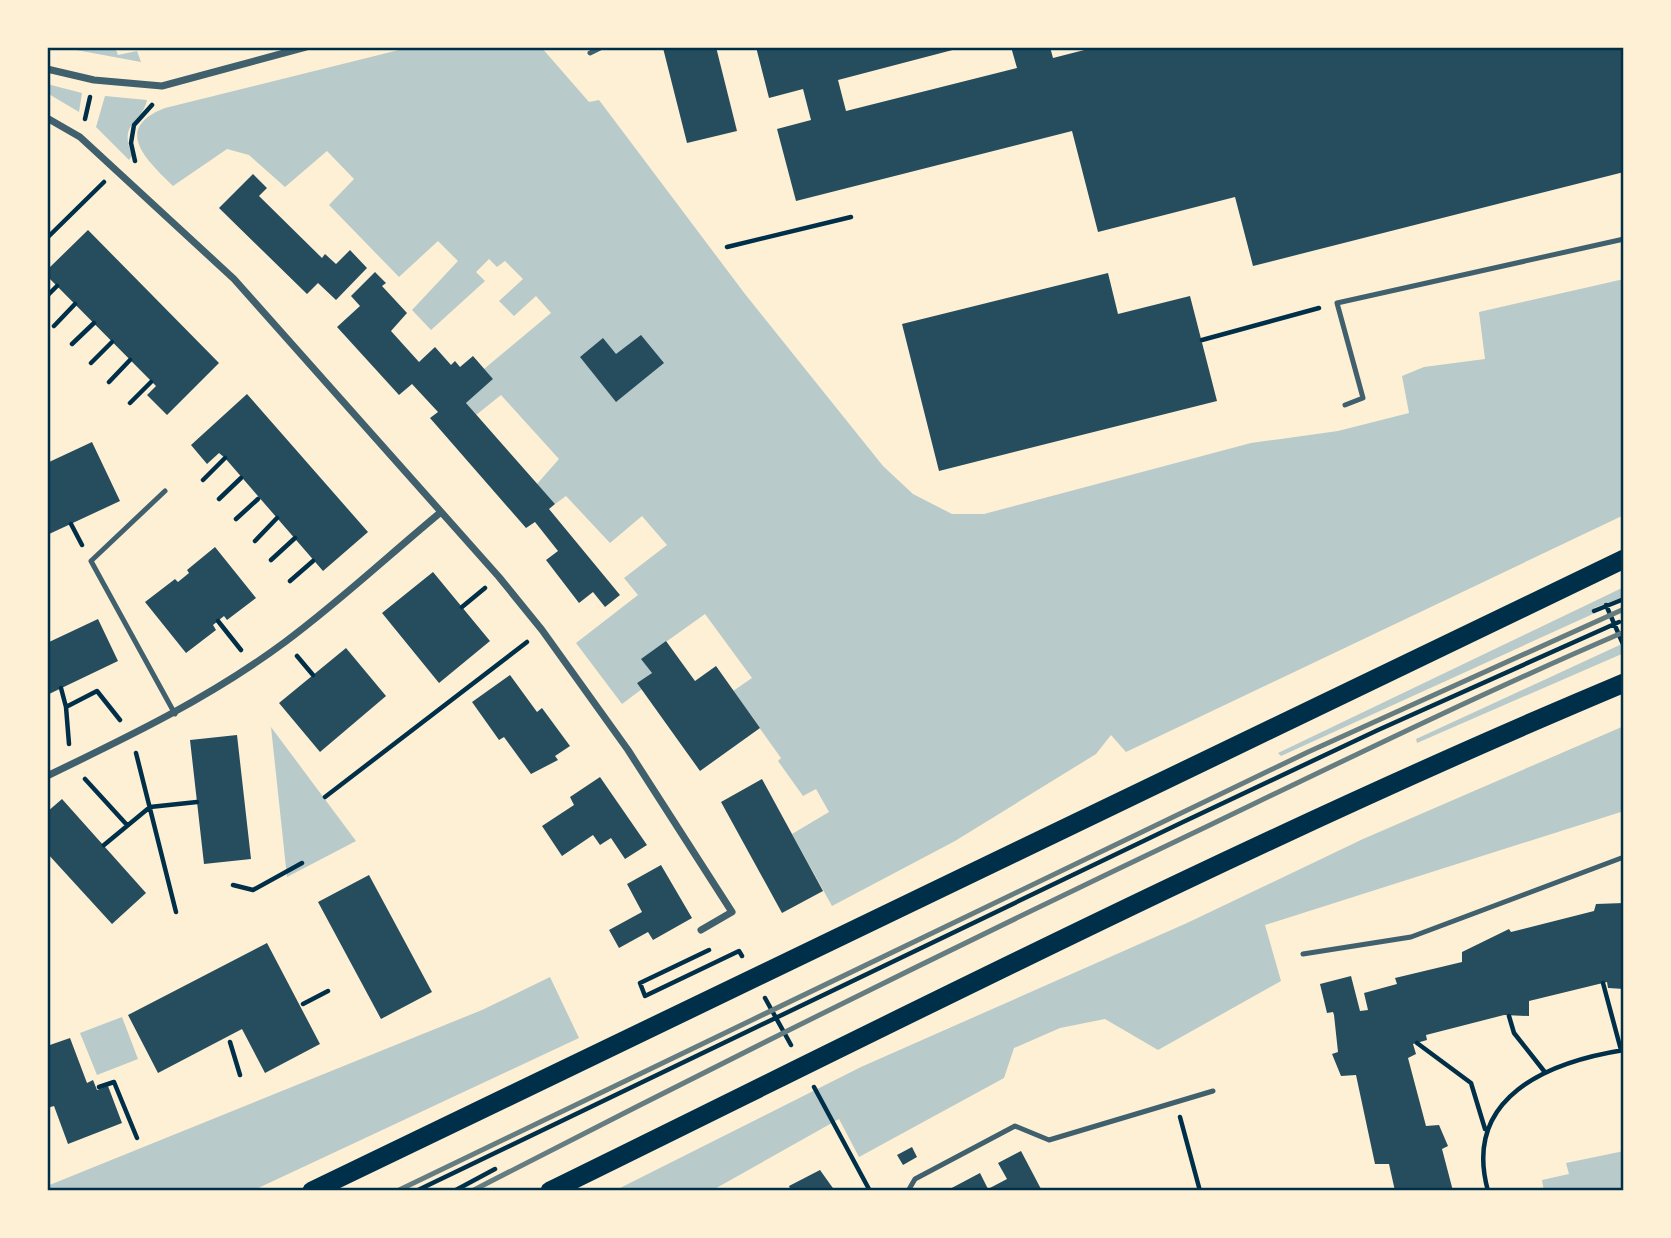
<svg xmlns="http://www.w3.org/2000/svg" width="1671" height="1238" font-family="'DejaVu Sans',sans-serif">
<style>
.green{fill:#b9caca}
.building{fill:#264d5e}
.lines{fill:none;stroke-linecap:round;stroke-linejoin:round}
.path{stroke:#003049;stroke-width:4.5}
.service{stroke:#3f606c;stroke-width:5}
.minor{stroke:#3f606c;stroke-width:7}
.trunk{stroke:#003049;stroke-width:19}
.rail{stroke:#657d81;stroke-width:5}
.neatline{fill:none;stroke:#003049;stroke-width:2.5}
</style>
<rect width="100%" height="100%" fill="#fdf0d5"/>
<!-- green -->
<path class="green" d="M60,47H115L118,55L137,51L141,62Z
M411,47H541L589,102L599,100L745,294L883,466L913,494L952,514H984L1251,443L1338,431L1409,413L1402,376L1424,367L1485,359L1479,312L1624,279V515L1126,752L1111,735L1096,754L955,841L832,906L792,834L829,812L816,789L803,796L778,761L781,758L733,691L752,678L705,614L642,659L652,673L637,683L642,689L622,704L576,643L638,595L624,578L667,545L642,516L610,543L566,496L555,504L537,484L559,459L501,395L476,415L466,403L493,379L484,369L551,313L536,296L514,316L499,301L523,279L505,261L497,267L489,259L476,272L485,281L431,330L412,310L458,261L438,241L399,277L329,205L354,179L327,151L285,187L249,155L227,149L173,186C148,161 111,129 165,108Z
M47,84L82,93L79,112L47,93Z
M105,96L147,100C142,124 118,121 132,156L129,160L96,127Z
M1624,587V597L1594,608L1595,613L1281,756L1278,753Z
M1624,643V653L1417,743L1416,739Z
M1624,726V811L1265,925L1281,981L1158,1050L1105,1019L1060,1028L1014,1048L1004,1078L859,1157L839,1119L711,1191H614L861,1067L1187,923L1363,839Z
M271,727L356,841L287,877Z
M550,977L579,1038L252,1191H47V1186L482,1010Z
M122,1017L138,1059L97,1075L80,1033Z
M1624,1151V1191H1544L1542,1180L1569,1174L1566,1163Z"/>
<!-- building -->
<path class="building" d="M716,47L737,131L687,143L663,48Z
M756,47H964L838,80L846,111L1017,68L1011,47H1050L1053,58L1096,47H1624V172L1253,266L1235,197L1098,232L1072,131L796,201L777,129L811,120L803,89L769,98Z
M253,174L267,188L259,196L322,258L325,254L336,264L350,250L367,268L336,300L318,283L307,294L219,208Z
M88,230L219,363L167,415L147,395L156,386L47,276V270Z
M375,272L386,283L382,286L407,313L391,331L419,362L435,347L451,365L455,361L460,367L473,356L493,379L466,403L555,504L549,509L620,595L605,607L593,592L579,603L546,560L558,551L535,522L526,528L430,418L438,412L412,384L399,395L337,327L360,306L351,296Z
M1108,273L1118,314L1190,296L1217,401L939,471L902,324Z
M641,335L664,363L616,402L580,357L603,338L616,354Z
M247,394L368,532L323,571L225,458L219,453L207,464L191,445Z
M92,442L120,501L47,535V463Z
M215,547L256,598L227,620L224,616L213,625L216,630L186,653L145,602L175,579L178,582L189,573L187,570Z
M433,572L490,641L439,683L382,613Z
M98,619L118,661L47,695V643Z
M666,641L695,681L716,666L760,728L700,771L637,683L652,673L641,659Z
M346,648L386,696L320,752L279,703Z
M510,675L537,712L542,708L570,746L555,756L558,760L531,774L504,737L499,740L472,702Z
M237,735L251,859L204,864L190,740Z
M600,777L647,845L625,859L611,838L600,845L593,835L562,856L542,826L574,805L570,797Z
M762,779L823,891L782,913L721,802Z
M62,799L146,893L112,924L47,853V812Z
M661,865L692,918L653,940L648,932L619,948L609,930L642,912L627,884Z
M369,875L432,992L381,1019L318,902Z
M1624,903V989L1608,988L1607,982L1529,1001V1016L1504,1015L1426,1035L1427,1040L1413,1044L1416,1054L1408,1058L1426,1126L1439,1125L1448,1146L1442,1149L1453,1191H1395L1389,1164H1375L1356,1075L1341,1076L1332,1054L1338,1052L1334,1015L1333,1012L1327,1013L1320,984L1351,976L1360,1011L1368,1010L1364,993L1397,984L1395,978L1462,962V952L1509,929L1511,932L1594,911L1596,904Z
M267,943L320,1044L265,1073L242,1029L158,1073L128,1015Z
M70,1038L87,1083L93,1080L97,1090L108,1086L122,1123L68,1144L54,1106L47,1108V1046Z
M912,1147L917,1157L903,1165L897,1155Z
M1021,1151L1041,1189L946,1191L980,1173L988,1189L1007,1179L998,1163Z
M820,1170L835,1191H791L789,1186Z"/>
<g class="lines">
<!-- path -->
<path class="path" d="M85,119L90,97
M135,161L131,143L134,125L152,105
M47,238L104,182
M727,247L851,217
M47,296L57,286
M54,326L75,304
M1202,340L1319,308
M72,344L94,323
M91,363L112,342
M109,382L130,360
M130,403L151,382
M203,480L225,458
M219,499L241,478
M236,519L258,499
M71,524L82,545
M255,541L277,518
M271,560L295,538
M290,581L313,561
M1606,605L1623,644
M462,607L485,588
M1594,611L1624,599
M218,621L241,650
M297,656L313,675
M61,688L66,707
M69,744L66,707L97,691L120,720
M136,753L176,912
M85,779L127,825
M325,797L527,642
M104,845L150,807L197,802
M233,885L253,890L302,863
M709,950L640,983L645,996L739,951L742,956
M1603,983L1621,1050
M765,998L791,1045
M303,1004L328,991
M1509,1016L1514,1033L1544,1071
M230,1042L240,1075
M1417,1043L1471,1083L1485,1129
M99,1087L114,1082L137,1138
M814,1087L870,1191
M1180,1117L1200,1191
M416,1191L1183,822L1378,730L1619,622
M454,1191L495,1169
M1488,1191C1462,1097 1548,1062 1624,1050"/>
<!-- service -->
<path class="service" d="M590,53L602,47
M1345,405L1363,398L1337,303L1624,239
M165,491L91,561L175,714
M1303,954L1411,937L1624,857
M908,1191L915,1179L1015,1126L1049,1140L1213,1091"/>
<!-- minor -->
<path class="minor" d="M47,69L94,80L162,86L306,47
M47,118L80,137L234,279L499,577L542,630L628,750L732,912L701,930
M47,776C130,736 211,697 285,642C339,602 389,555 441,512"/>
<!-- trunk -->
<path class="trunk" d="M312,1191L1624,559
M550,1191C905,1017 1259,836 1624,683"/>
<!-- rail -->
<path class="rail" d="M397,1191L1308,752L1624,609
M472,1191C716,1065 962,943 1210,825C1347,759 1484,692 1624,632"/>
</g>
<!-- border -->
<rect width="1671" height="1238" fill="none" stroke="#fdf0d5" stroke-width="98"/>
<rect x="49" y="49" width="1573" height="1140" class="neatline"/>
</svg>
